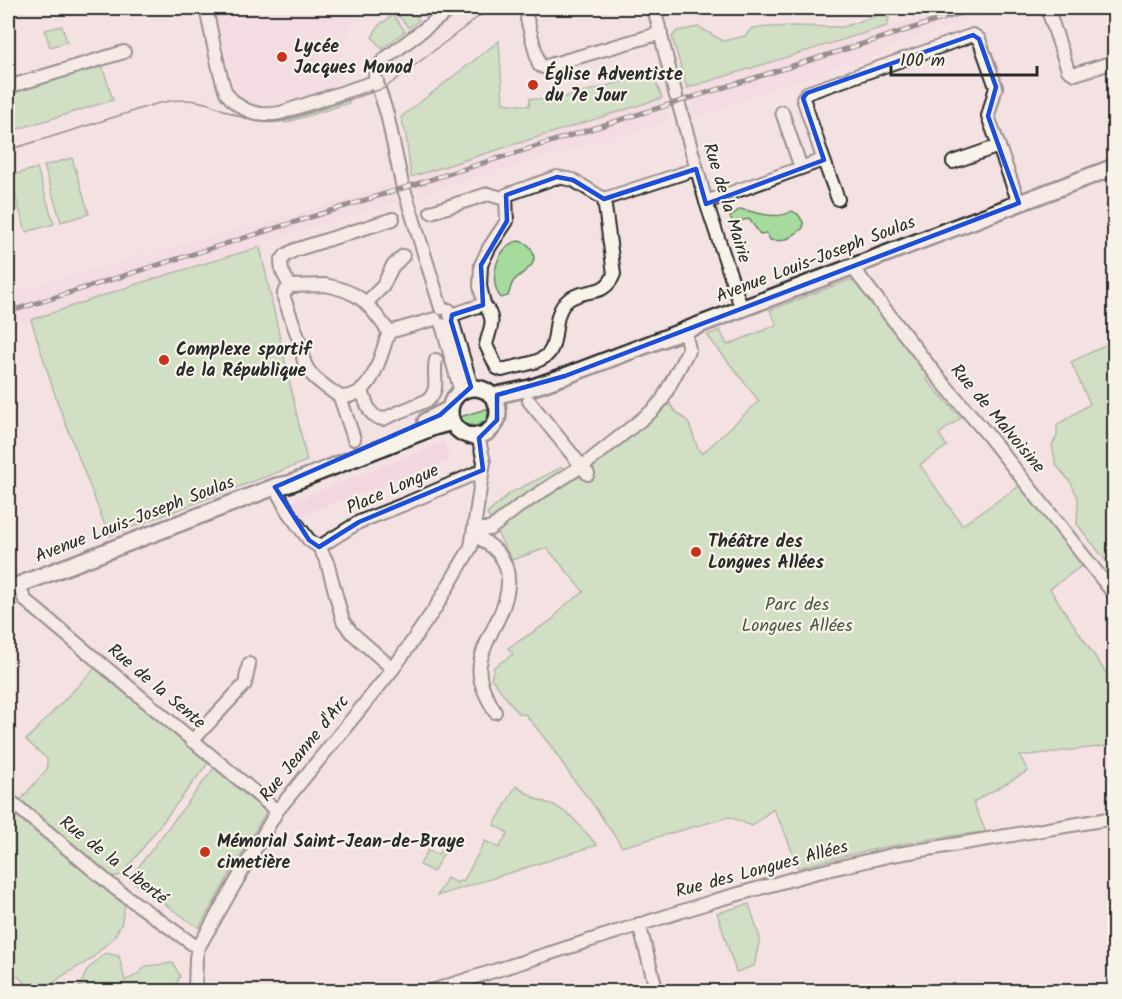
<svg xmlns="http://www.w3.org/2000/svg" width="1122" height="999" font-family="Kalam,sans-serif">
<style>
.built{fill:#f2d6e0}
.green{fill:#a6db9e;stroke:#688364;stroke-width:1.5}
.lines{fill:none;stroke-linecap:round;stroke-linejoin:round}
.minor-casing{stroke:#2b2b2b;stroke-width:16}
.major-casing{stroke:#2b2b2b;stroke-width:20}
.minor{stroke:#f7f3e8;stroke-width:12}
.major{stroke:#f7f3e8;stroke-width:15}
.tram{stroke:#2b2b2b;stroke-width:1.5}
.rail-casing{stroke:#2b2b2b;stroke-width:5}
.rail{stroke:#f7f3e8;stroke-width:3;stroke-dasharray:9;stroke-linecap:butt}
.marked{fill:none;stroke:#1d4ed8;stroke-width:4.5;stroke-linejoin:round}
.poi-dot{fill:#c8321e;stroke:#f7f3e8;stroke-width:2}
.labels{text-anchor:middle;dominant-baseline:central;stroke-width:4.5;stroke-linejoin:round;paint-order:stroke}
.poi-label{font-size:18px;font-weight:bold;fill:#2b2b2b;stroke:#f7f3e8;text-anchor:start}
.street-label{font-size:18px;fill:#2b2b2b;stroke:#f7f3e8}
.park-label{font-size:18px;fill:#4a5748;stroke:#f7f3e8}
</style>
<rect width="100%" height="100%" fill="#f4e2e3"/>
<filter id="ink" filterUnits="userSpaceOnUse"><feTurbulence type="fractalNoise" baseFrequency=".0167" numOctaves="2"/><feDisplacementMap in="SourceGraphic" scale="12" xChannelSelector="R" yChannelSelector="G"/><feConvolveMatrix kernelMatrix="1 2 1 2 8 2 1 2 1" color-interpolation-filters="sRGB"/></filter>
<g filter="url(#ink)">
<!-- built -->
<path class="built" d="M213,8H368L354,15L340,55L343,87L275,109H258L246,104L236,94Z
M947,8H1006L964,21L696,117L687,88Z
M662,98L669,122L419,195L414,177Z
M392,184L397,202L264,242L260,247L143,282L8,328V293L249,225L252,227Z
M444,442L450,460L294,518L289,503Z
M12,975L24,986L19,991H8V976L9,978Z"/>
<!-- green -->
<path class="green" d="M403,8H410L419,20L409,28L396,13L404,10Z
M884,13L889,19L887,26L687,88L672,37L677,31L699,27L723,41L745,36L752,28L793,26L843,27Z
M393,15L405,31L382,49L372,37L379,25Z
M62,26L67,42L50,47L45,30Z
M499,41L503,103L529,106L530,98L550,101L659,72L657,85L662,98L411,177L406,136L401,117Z
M102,65L113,100L8,132V94Z
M347,95L349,103L285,123L282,115Z
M72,158L89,214L61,222L44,166Z
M37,168L54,224L26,232L9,176Z
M740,209C757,212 777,221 792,211L798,214L803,222V228C792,237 784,243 770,240L767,233L760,234L749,219L733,222L730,217Z
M519,241C526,243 531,245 533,253C538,268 520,272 513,282C510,287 510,291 508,296L501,298C487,282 497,244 519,241Z
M260,247L307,461L109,536L57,401L31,320L143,282Z
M849,280L856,282L931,375L926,379L961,418L939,434L947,446L920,465L962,525L1021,485L1084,564L1050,589L1114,685V745L1020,756L1028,771L973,802L986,832C922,838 860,851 798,868L784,830L773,809L752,826L729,817L622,847L590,800L573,779L550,745L526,715L518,713L491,678L494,667L513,654L508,648L552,620L565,605L584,592L547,548L512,560L487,514L510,493L562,467L578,478L590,468L586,459L656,415L670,403C673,413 681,414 687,421C694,430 693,444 702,454L759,401L707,335L720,330L727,345L777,325L770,310Z
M1114,341V571L1077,524L1078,498L1071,483L1056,465L1052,445L1057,436V425L1090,404L1071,362Z
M489,408L487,420L477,426L466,425L460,417Z
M95,668L208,763L122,875L111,877L19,802L47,769V759L26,740Z
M214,768L266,812L199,928L129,879Z
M516,786L536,799L554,805L571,816L597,845L437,896L447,878L457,883L459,881L463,882L485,841L499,848L508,833L494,825Z
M10,810L125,905L121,925L114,937L90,960L62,976L44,991H34L8,967V813Z
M448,837L452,839L433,872L420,865L428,850L438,855Z
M749,904L760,938L754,966L736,972L717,913Z
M105,953L119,956L125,981L138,974L146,966L173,963L180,976L173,991H66L79,988L87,970Z"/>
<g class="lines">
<!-- minor casing -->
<g class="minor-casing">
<path id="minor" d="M206,8C209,21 221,86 227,94C240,111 259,117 280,113L377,81
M654,8L676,96
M1050,16L1068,70L1075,74L1114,62
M527,19L539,65L543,67L661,33
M8,87L124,52
M679,105L706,202L742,310
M823,158L838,199
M953,162L999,146
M801,168L820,161L823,158L803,98L807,93L973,35L979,39L996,87L988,116L1019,203
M402,184L387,114L375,77C376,68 380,64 386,58L452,8
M405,192L441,308
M604,199L696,169
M706,202L801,168L782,112
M431,212L488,194L505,199
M852,267L937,376L987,434L1114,594
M325,285C362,292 368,304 389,332C379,358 374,398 340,397C324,385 301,373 303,351L284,298V293L290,286Z
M290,286L282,271L281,261L286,255L295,250L393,219
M366,303L383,286L392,267L403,256
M449,310L472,388
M452,315L484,304L480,286L481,265L489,248L507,221L506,195L557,177L573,180L604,199L614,274C605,298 585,287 568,300C549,315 562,348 543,358C532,365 515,366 502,370L497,368L486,345C490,326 497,322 484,304
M442,325L461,392
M389,332L435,319
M362,391C367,403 368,417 383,419L428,400C441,388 432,376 436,360
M340,397L354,439
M529,401L588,474
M275,487L288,512L309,540L319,547L327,562L343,621L351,632L393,669
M480,529H490L518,507L588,462L652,411L662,400L689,349L685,332
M474,534C483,540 493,546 499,554C516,575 506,604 495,625C489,637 482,650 480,664C477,681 487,697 495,712
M319,547L359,522L405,504L483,470
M18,585L25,600L277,811
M192,741L245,684L249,664
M8,799L116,889L198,948
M639,924L657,992
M195,992L196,958L198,948L277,811L393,669L436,607L471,547L484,462L478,436
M428,992L717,900L810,874L892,855L1114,818"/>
</g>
<!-- major casing -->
<g class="major-casing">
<path id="major" d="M450 412a24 24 0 1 1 48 0a24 24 0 1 1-48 0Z
M492,396L530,388L565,376L1114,167
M426,421L450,409
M8,589L277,486L289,484L434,427L452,422"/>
</g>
<!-- minor -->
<use href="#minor" class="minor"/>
<!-- major -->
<use href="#major" class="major"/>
<!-- tram -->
<path class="tram" d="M8,150C45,139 83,127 121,115C141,109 162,100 183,100C220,99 243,130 284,121L385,88L490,8"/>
<!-- rail casing -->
<g class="rail-casing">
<path id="rail" d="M8,312L977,8"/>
</g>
<!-- rail -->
<use href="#rail" class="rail"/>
</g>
</g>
<!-- marked area -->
<path d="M0 0H1122V999H0ZM973,35L979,39L996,87L988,116L1019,203L565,376L497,395V420L479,438L483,470L359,522L319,547L309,540L275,487L440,415L471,387L451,321L452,315L483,305L481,265L507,221L506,195L557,177L573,180L604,199L696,169L706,204L824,160L803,98L807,93Z" fill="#f4e2e3" fill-opacity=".55" fill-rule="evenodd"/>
<path class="marked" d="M973,35L979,39L996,87L988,116L1019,203L565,376L497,395V420L479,438L483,470L359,522L319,547L309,540L275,487L440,415L471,387L451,321L452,315L483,305L481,265L507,221L506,195L557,177L573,180L604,199L696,169L706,204L824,160L803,98L807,93Z"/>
<!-- markers -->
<g class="poi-dot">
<circle cx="282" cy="57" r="6"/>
<circle cx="533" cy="85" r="6"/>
<circle cx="164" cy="360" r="6"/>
<circle cx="696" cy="552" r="6"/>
<circle cx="205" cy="852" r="6"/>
</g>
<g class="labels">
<!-- poi labels -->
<g class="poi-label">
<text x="294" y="47">Lycée<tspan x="294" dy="21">Jacques Monod</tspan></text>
<text x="545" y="75">Église Adventiste<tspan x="545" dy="21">du 7e Jour</tspan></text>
<text x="176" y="350">Complexe sportif<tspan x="176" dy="21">de la République</tspan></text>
<text x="708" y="542">Théâtre des<tspan x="708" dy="21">Longues Allées</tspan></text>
<text x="217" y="842">Mémorial Saint-Jean-de-Braye<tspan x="217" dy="21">cimetière</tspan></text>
</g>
<!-- street labels -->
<g class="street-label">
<text transform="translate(726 203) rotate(73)">Rue de la Mairie</text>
<text transform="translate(816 260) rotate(-21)">Avenue Louis-Joseph Soulas</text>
<text transform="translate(997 419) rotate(50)">Rue de Malvoisine</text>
<text transform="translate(393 490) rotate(-24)">Place Longue</text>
<text transform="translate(135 520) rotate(-21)">Avenue Louis-Joseph Soulas</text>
<text transform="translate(156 687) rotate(40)">Rue de la Sente</text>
<text transform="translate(305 749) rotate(-51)">Rue Jeanne d'Arc</text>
<text transform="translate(113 861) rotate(38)">Rue de la Liberté</text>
<text transform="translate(762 870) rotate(-15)">Rue des Longues Allées</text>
</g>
<!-- park labels -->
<g class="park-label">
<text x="797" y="605">Parc des<tspan x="797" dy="21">Longues Allées</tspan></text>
</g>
</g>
<!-- margin -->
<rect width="1122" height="999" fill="none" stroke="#f7f3e8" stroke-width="30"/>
<rect x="15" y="15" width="1092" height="969" fill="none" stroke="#2b2b2b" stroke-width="2" filter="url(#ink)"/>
<!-- scale -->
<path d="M891 66v9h146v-9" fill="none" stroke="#2b2b2b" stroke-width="3"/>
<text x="900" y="66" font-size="18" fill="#2b2b2b" stroke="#f7f3e8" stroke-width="4.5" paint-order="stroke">100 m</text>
</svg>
